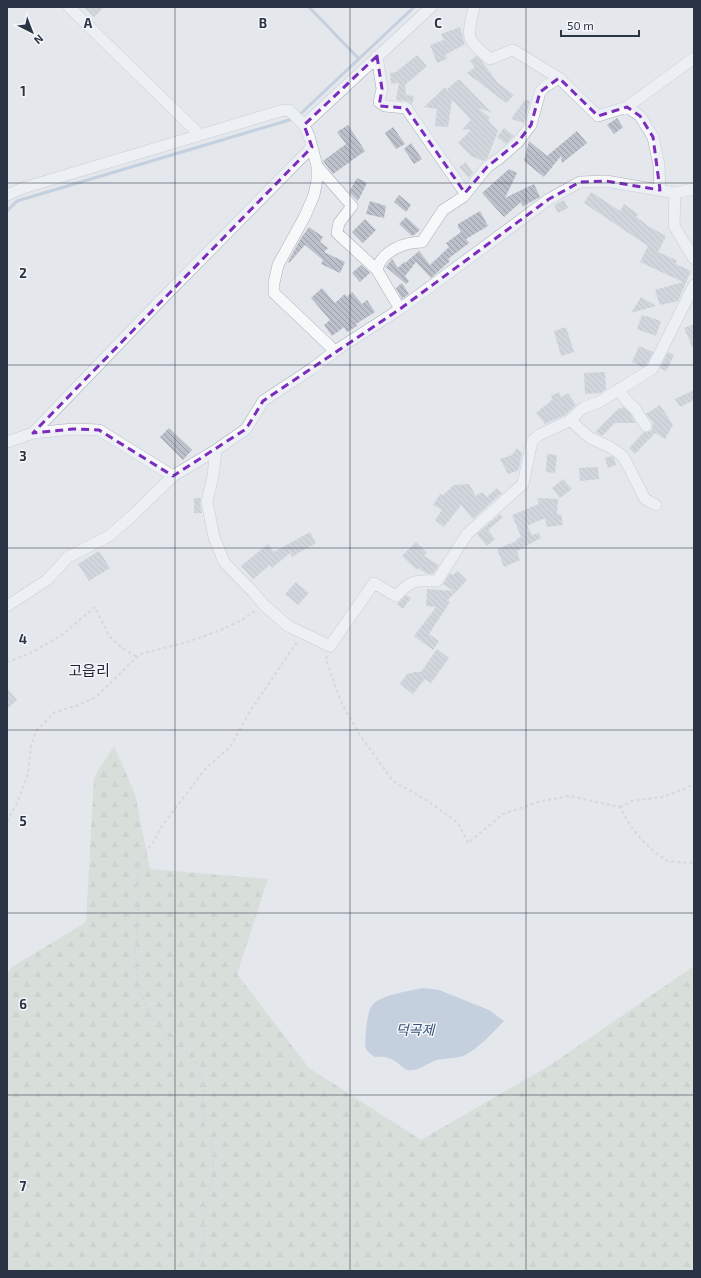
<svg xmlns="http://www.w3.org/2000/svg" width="701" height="1278" font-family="'Exo 2','Noto Sans KR',sans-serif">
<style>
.forest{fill:url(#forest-firs)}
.water{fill:#9fb4cc}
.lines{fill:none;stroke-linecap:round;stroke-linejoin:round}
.stream{stroke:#9fb4cc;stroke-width:3}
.building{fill:url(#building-back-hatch)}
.street-casing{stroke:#a9aeb7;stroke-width:12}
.path{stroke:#c2c5cb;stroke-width:2;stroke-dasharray:3 3;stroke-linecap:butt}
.street{stroke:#f7f8fa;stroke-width:11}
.marked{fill:none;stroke:#7b2cbf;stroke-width:3;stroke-dasharray:8 5;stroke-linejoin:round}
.grid{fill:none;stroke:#2b3445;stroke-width:1;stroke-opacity:0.55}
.labels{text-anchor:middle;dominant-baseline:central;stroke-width:3;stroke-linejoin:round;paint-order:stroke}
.water-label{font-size:14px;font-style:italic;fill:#34527a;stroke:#f4f6f9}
.quarter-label{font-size:15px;fill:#1d2536;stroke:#f4f6f9}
.grid-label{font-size:13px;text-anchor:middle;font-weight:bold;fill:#2b3445;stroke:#f4f6f9;stroke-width:3;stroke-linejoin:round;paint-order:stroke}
</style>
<defs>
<pattern id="forest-firs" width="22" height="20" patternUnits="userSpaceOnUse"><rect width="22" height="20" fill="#c9d6c5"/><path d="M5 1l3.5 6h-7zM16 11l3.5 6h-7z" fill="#adb8ab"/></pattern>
<pattern id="building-back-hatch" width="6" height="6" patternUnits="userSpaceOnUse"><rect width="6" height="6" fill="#bbc0ca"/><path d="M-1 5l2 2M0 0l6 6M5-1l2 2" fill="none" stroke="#989da6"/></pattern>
</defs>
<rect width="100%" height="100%" fill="#e4e7ec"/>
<!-- forest -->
<path class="forest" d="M114,746L135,794L150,869L268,879L237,974L309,1068L421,1140L552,1064L694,966V1271H7V974L12,967L86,922L94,777Z"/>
<!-- water -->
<path class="water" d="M423,988L439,990L489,1010L504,1021C494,1031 473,1055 459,1057C450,1059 442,1058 434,1061C427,1064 416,1072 408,1070C404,1069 401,1066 398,1063C389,1057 385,1056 375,1057C370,1054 366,1051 365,1045C366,1033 366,1018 371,1007C377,995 410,991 423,988Z"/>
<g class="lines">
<!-- stream -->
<path class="stream" d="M309,7L359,59
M7,211L17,201L296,118L414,7"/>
</g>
<!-- building -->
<path class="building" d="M84,7H104L94,17Z
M460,27L465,44L445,55L447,59L437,63L430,45L444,40L441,34Z
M417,55L427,66L405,85L406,95L414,96L412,105L407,101L396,100L399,83L391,84L390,73L396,72Z
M476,56L481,60L497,82L514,95L506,103L467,73L475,67L470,61Z
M459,79L491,112L478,108L490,118L488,120L498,131L487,159L483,161L471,156L458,143L471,130L462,129L471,120L452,100L448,127L435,126L437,109L424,107L445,87L448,92L447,89Z
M525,100L530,101L524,123L511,119Z
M617,118L623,127L614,134L607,125Z
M348,125L365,151L333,174L323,161L346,144L337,132Z
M393,127L405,144L396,149L385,133Z
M504,128L514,136L506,144L497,137Z
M577,131L587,143L562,163L561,156L544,177L524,161L529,141L547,156Z
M411,143L422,159L414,164L404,149Z
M466,162L473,173L469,178L459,167Z
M509,169L517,173L505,198L534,184L540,197L523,206L521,202L504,217L482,193Z
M357,178L367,183L358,201L349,192Z
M591,192L620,211L624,204L638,214L636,217L646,224V225L666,236L658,252L676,260V264L691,271L678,301L660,305L655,290L683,282L640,262L648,246L584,203Z
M399,195L411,205L406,212L394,202Z
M564,200L568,208L558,213L554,205Z
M370,201L386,206L384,218L366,214Z
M480,211L488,226L466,239L469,243L448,259L450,261L431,278L416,262L405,276L409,281L406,284L386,267L392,259L398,268L404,262L405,263L419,251L430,265L449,247L446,243L461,232L458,227V224Z
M406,217L420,230L414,235L412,236L399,224Z
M365,219L376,230L363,243L352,232Z
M309,227L323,237L320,242L328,248L324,252L345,262L340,273L321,264L323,260L305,245L289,263L288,262L301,238Z
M361,265L370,273L360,282L352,273Z
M402,283L409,294L402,299L396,288Z
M322,288L335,303L345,294L347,297L352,292L362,304L367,300L375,312L356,324L357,326L347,332L344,327L332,336L324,325L330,320L311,298Z
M641,297L656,306L631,313Z
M642,315L661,321L656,336L637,329Z
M694,324V351L684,328Z
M566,327L574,352L561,356L554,331Z
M639,346L653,352L647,364L643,367L632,362Z
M668,352L674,355L666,371L660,368Z
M605,372L606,389L601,393L585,394L584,373Z
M692,391L694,395V400L680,407L675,399Z
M559,392L561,397L568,393L576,405L565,415L545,424L536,413L552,400L551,396Z
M660,405L673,425L665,439L655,433L635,454L629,448L644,432H649L652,430L653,423L646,414Z
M623,407L630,413L636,423H615L602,436L595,432L619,408L620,409Z
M169,428L192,450L183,460L160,437Z
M517,448L522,453L519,468L517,471L508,474L500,459L512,455Z
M547,454L557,455L555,473L546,472Z
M611,456L614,458L616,465L608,468L605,458Z
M598,467L599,479L580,481L579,468Z
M563,479L572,489L560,498L552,488Z
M469,484L476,496L482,492L487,497L497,488L502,493L473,519L461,505L444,527L435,520L442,510L433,505L440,494L443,495L454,485Z
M194,498H201L200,503L202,513H194Z
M537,498L558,499L557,515L561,514L563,525L547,527L545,518L527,526L532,535L539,533L541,538L517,551L520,560L504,567L497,549L517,541L516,539L521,537L512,515L539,504Z
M500,514L503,517L488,530L495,539L487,546L477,534Z
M310,532L316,543L292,557L290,553L272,568L270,565L253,579L241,566L268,544L274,552Z
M416,542L427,553L424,556L439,565L433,574H428V572L427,574L418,568L417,570L402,556Z
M99,551L110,568L89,581L78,564Z
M457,571L467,580L448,600L450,602L429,634L439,641L433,650L414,636L436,607L426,606L427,589L454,591L443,584L450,573L453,575Z
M296,582L309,593L298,605L285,594Z
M406,595L411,598L403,609L397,604Z
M437,649L449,658L431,683L425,679L413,694L400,684L407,674L415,672H421Z
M7,688L17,700L7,709Z"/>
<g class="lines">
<!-- street casing -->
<g class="street-casing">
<path id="street" d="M69,7L200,135
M474,7C467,40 465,37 490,59L513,50L559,78L598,116L627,107
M377,56L382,89L379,102L385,106L406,108L465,193
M304,125L431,7
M317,166L352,206L339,223L337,233L377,270
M660,190L659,165L653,137L640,116L627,107L694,58
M675,193L674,226L694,259
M7,195L23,188L280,111L289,110L304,125L309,136L317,166V180L314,195L305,216L278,265L274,283V293L335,351
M400,309L377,270C381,251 405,242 422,242L443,210L463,197L487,167L500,158L518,142L531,125L540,92L546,86L559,78
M619,389L625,399L635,409L646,426
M570,420L590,438L610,447L623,456L645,499L656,505
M33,433L160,301L312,147
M7,442L33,433L73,429L99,430L173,476L216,450L246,429L263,401L313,368L338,349L400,309L549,199L580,182L606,181L675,193L694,189
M216,450L213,476L207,502L214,537L224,562L254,593L264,605L288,626L330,646L374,583L396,596C411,580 415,580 437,581L467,534L523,484L532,441L539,435L569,421L583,408L599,402L652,369L694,285
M7,606L47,580L68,557L109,536L132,516L173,476"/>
</g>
<!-- path -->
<path class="path" d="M327,656L326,659L341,702L360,735L393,781L428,801L458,823L468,843L503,814L541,801L569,796L620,807C628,826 649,850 666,860C672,863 687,862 694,863
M7,662L29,654L62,635L95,607L109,636L122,648L137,657
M620,807L632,801L662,797L687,788L694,783
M7,821L17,803L28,774L31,745L36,731L55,712L79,705L96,697L140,654L184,643L216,632L242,620L256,610
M190,1271L198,1264L203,1244L204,1220L213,1171L214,1153L209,1135L204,1126L203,1084L196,1063L184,1051L172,1044L148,1011L139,990L135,950L137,934L139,889L138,869L140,859L152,844L162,826L206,768L230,747L249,713L297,642"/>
<!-- street -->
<use href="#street" class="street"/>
</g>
<!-- marked area -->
<path d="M0 0H701V1278H0ZM377,56L382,89L379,106L406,108L465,193L487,167L518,142L531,125L540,92L559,78L598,116L627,107L640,116L653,137L660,190L606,181L580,182L549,199L400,309L263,401L246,429L173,476L99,430L73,429L33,433L312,147L304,125Z" fill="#e4e7ec" fill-opacity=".55" fill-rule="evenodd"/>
<path class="marked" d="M377,56L382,89L379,106L406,108L465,193L487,167L518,142L531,125L540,92L559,78L598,116L627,107L640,116L653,137L660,190L606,181L580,182L549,199L400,309L263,401L246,429L173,476L99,430L73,429L33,433L312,147L304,125Z"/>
<!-- grid -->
<path class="grid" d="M175,7V1271M350,7V1271M526,7V1271M7,183H694M7,365H694M7,548H694M7,730H694M7,913H694M7,1095H694"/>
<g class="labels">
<!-- water labels -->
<g class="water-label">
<text x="415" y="1029">덕곡제</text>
</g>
<!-- quarter labels -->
<g class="quarter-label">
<text x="89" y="670">고읍리</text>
</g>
</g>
<g class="grid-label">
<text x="88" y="28">A</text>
<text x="263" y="28">B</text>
<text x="438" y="28">C</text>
<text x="23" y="96">1</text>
<text x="23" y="278">2</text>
<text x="23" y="461">3</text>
<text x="23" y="644">4</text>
<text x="23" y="826">5</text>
<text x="23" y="1009">6</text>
<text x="23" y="1191">7</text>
</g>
<!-- border -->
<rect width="701" height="1278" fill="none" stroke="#2b3445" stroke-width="16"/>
<!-- north arrow -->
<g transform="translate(32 32) rotate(138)" stroke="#f4f6f9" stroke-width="3" paint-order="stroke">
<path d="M0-3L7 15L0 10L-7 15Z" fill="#2b3445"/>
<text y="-6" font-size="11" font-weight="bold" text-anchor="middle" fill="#2b3445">N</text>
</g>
<!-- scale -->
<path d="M561 30v6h78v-6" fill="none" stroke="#2b3445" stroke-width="2"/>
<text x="567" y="30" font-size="12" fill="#2b3445" stroke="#f4f6f9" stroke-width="3" paint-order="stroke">50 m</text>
</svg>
